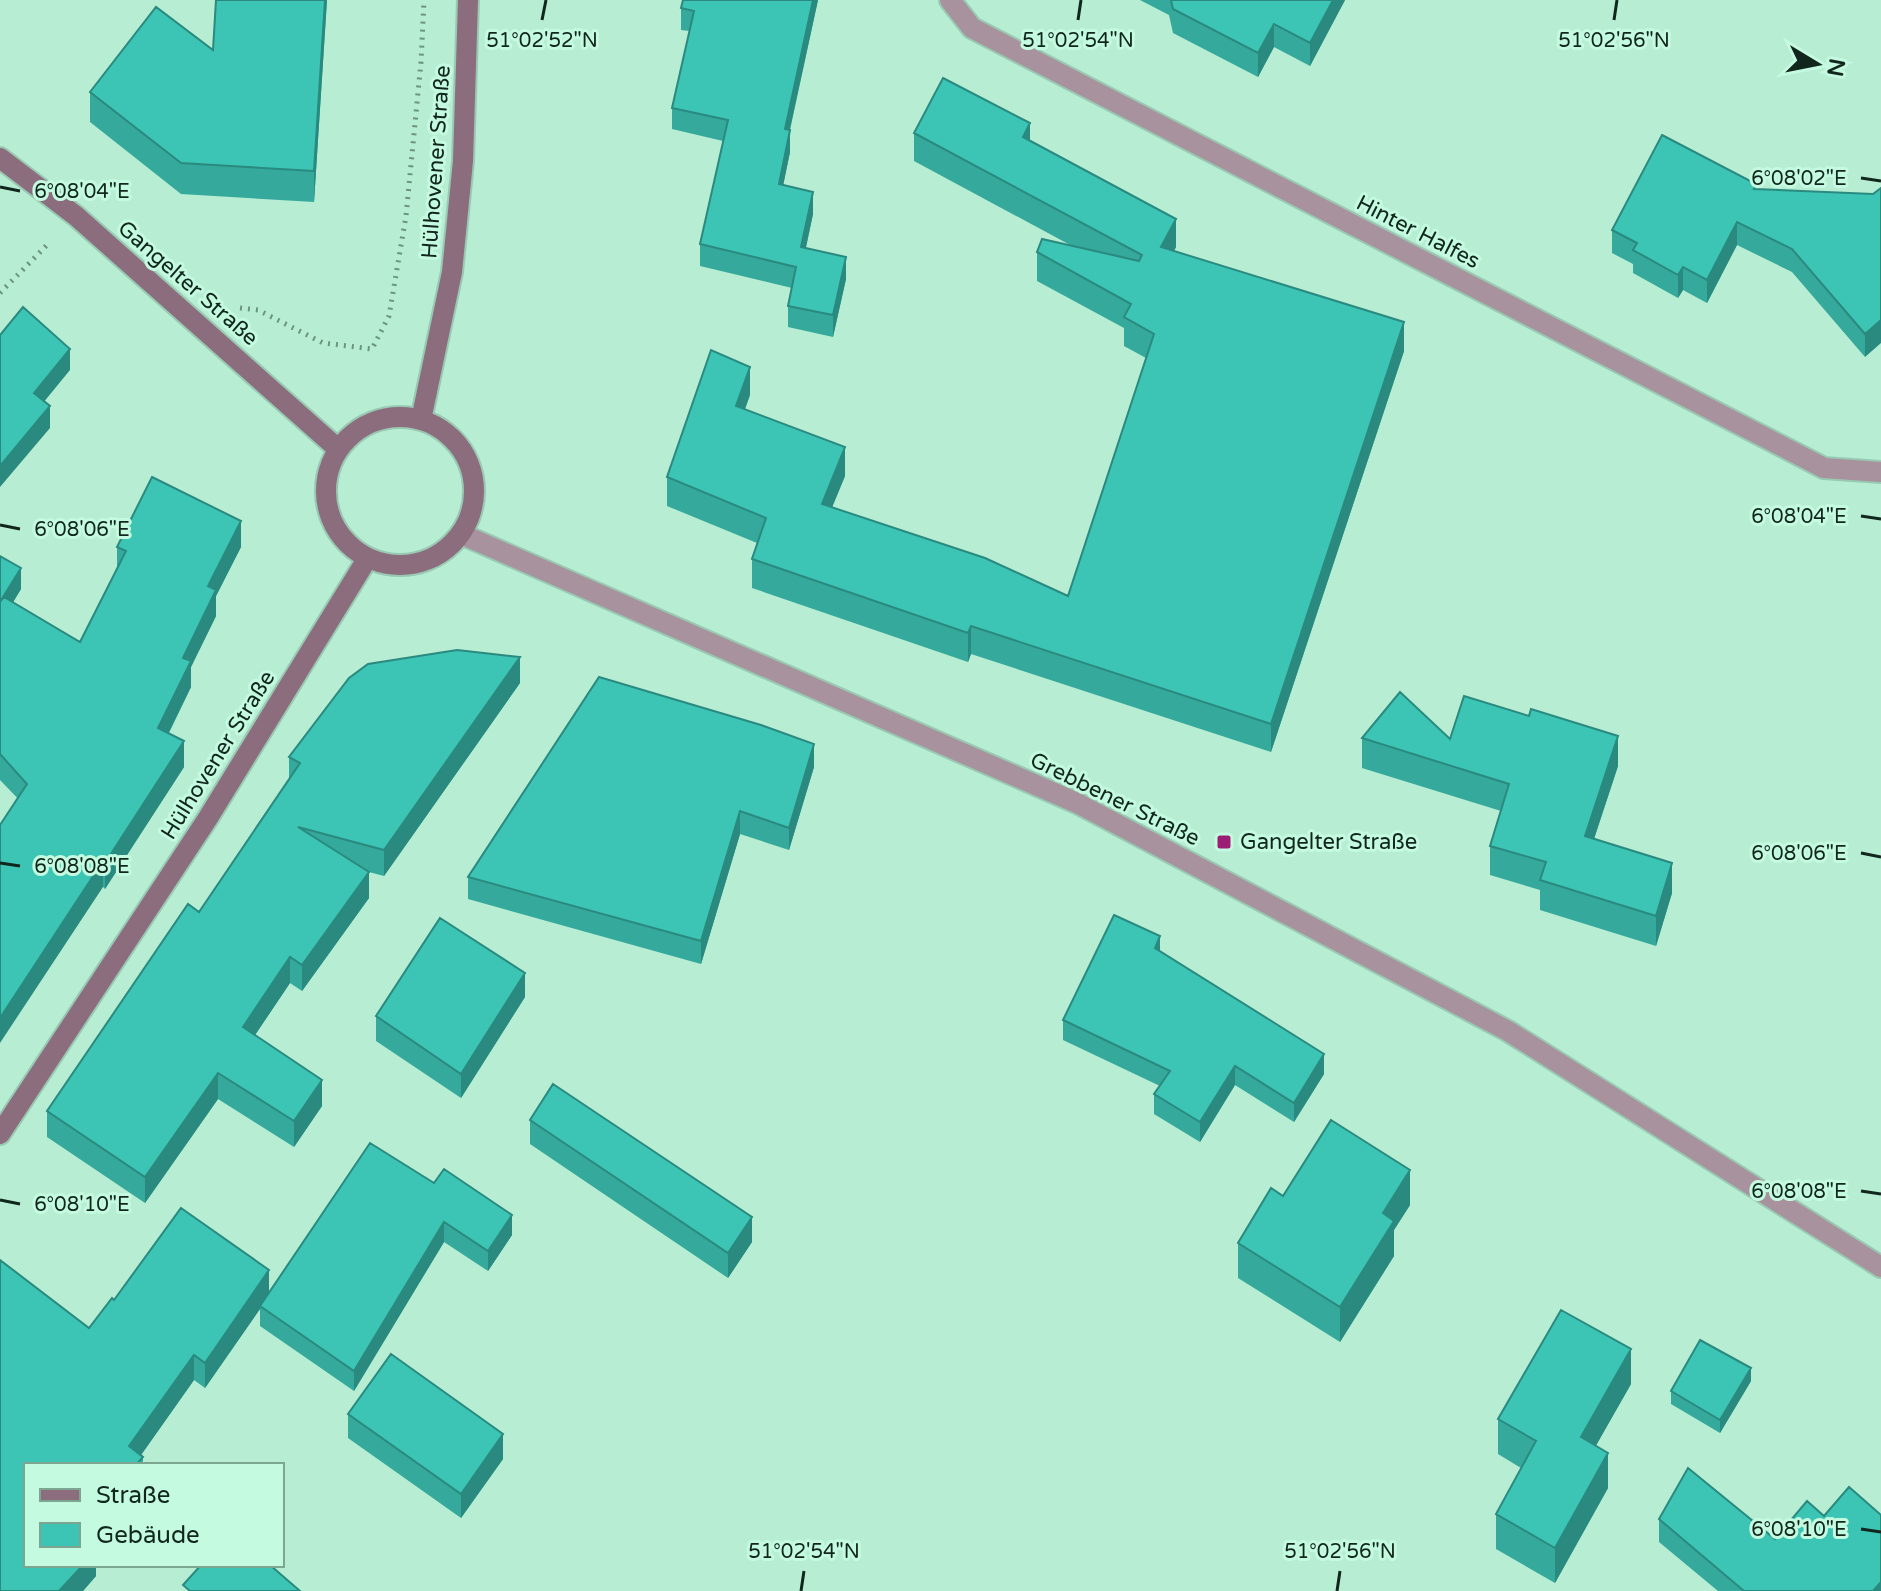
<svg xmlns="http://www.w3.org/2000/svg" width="1881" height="1591" font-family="'Varela Round',sans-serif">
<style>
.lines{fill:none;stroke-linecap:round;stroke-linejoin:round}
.minor-casing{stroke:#99c9b2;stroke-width:24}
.secondary-casing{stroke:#99c9b2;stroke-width:24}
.path{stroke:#6d9482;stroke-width:5;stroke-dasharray:2 6;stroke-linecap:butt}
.minor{stroke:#a7929d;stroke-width:20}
.secondary{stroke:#8b6d7e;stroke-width:20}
.wall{fill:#34a99c}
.shaded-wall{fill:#2a8a7f}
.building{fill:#3cc5b5;stroke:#2a8a7f;stroke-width:2}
.ticks{fill:none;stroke:#11261d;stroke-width:3}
.poi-dot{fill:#9b1e74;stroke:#c4fae0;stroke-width:3}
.labels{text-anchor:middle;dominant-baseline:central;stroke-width:6;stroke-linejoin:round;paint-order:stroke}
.street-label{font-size:22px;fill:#11261d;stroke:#c4fae0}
.poi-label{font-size:22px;fill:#11261d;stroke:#c4fae0;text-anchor:start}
.ticks-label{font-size:20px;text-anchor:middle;fill:#11261d;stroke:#c4fae0;stroke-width:6;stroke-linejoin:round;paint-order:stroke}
</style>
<rect width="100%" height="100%" fill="#b7edd3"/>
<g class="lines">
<!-- minor casing -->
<g class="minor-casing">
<path id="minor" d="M950,0L972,28L1824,468L1881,472
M461,534L1077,803L1508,1031L1881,1267"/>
</g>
<!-- secondary casing -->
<g class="secondary-casing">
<path id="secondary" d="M0,158L76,216L338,449
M326 491a74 74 0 1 1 148 0a74 74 0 1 1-148 0Z
M421,420L452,272L463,161L468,0
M0,1134L208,818L367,559"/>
</g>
<!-- path -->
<path class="path" d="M0,293L47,245
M240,308L258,310L323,343L372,349L389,316L406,216L421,62L424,1"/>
<!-- minor -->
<use href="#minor" class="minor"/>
<!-- secondary -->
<use href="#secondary" class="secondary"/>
</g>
<!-- wall -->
<path class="wall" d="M327,0L314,202L181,194L90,122V92L213,50Z
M818,0L790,130V152L783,185L813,214L806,248L846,279L833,337L788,327V306L792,288L700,266V244L723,141L672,129V108L690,31L681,30V8Z
M1140,0H1345L1310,66L1274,47L1258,77L1173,33L1169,15Z
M914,133L1030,140L1176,247L1174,251L1404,351L1271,752L971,654L968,662L752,588V559L757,543L667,506V477L750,395L745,409L845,476L832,507L1068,596L1146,358L1124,346V328L1037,281V252L1072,246L914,161Z
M1756,189L1873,194L1865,357L1792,272L1737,245L1707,303L1683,290L1678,298L1633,273V264L1612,253V230Z
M117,547H241L216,596V616L191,667V687L169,733L184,767L105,889L0,780V556L21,589L13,602L80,642L117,569Z
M520,683L384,876L369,872V898L302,991L290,983L255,1035L322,1106L294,1147L218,1099L145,1203L47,1137V1111L199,912L289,779V757Z
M1362,738L1450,739L1618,766L1594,839L1672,893L1656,946L1540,910V890L1490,875V846L1501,811L1362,768Z
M814,767L789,850L740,834L701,964L468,899V877Z
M1160,952L1324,1074L1294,1122L1235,1085L1200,1142L1154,1114V1094L1160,1086L1063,1040V1020Z
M525,997L461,1098L376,1041V1016Z
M530,1120L752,1242L728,1278L530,1144Z
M370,1143L434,1183L444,1169L512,1215V1235L488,1271L444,1242L354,1391L260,1326V1309L205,1388L194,1380L141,1455L143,1457V1465H26V1565H96V1576L83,1591H0V1260L89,1328L112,1298L114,1300L181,1208L269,1270V1292Z
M1283,1196L1410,1205L1394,1230V1256L1340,1342L1238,1278V1243Z
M1751,1381L1720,1433L1671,1404V1391Z
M1631,1384L1596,1445L1608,1488L1555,1583L1496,1549V1514L1521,1468L1498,1454V1419Z
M348,1414L503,1459L461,1518L348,1438Z
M1824,1516L1881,1591H1718L1659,1542V1519L1775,1539Z"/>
<!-- shaded-wall -->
<path class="shaded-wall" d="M325,0H327L314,202V171Z
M813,0H818L785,151V129Z
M1333,0H1345L1310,66V43Z
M1274,24V47L1258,77V53Z
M1030,123V152L1023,137Z
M790,130V152L779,206V184Z
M813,192V214L801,269V247Z
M1176,219V247L1161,275V247Z
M1737,222V245L1707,303V280Z
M846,257V279L833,337V315Z
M1683,267V290L1678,298V275Z
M1881,320V343L1865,357V334Z
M1404,322V351L1271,752V724Z
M70,349V370L34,414V393Z
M750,367V395L736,434V406Z
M50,406V428L0,487V466Z
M845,447V476L822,532V504Z
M241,521V547L216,596V616L191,667V687L158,754V728L208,586Z
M21,568V589L0,624V603Z
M971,626V654L968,662V633Z
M520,657V683L384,876V850Z
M1618,736V766L1585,866V836Z
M184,741V767L105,889V863Z
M814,744V767L789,850V828Z
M740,811V834L701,964V941Z
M103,861V887L0,1043V1018Z
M1672,863V893L1656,946V916Z
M369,872V898L302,991V965Z
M1160,936V956L1155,948Z
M290,957V983L243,1053V1027Z
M525,973V997L461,1098V1074Z
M1324,1054V1074L1294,1122V1103Z
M1235,1066V1085L1200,1142V1122Z
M218,1073V1099L145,1203V1177Z
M322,1080V1106L294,1147V1121Z
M1410,1170V1205L1394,1230V1256L1340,1342V1307L1383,1213Z
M512,1215V1235L488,1271V1251Z
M752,1217V1242L728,1278V1253Z
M444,1222V1242L354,1391V1371Z
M269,1270V1295L260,1306V1309L205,1388V1363Z
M1631,1349V1384L1581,1472V1437Z
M194,1355V1380L134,1465L129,1446Z
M1751,1368V1381L1720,1433V1420Z
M503,1434V1459L461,1518V1494Z
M1608,1453V1488L1555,1583V1548Z
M83,1565H96V1576L83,1591H59Z
M1881,1582V1591H1873Z"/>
<!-- building -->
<path class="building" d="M216,0H325L314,171L181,163L90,92L156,7L213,50Z
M683,0H813L785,129L790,130L779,184L813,192L801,247L846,257L833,315L788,306L796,267L700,244L728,120L672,108L694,11L681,8Z
M1171,0H1333L1310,43L1274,24L1258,53L1173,9Z
M943,78L1030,123L1023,137L1176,219L1161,247L1404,322L1271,724L971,626L968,633L752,559L766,518L667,477L711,350L750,367L736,406L845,447L822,504L985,558L1068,596L1154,334L1124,317L1131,304L1037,252L1042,239L1139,261L1142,255L914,133Z
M1662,135L1756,184L1754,189L1873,194L1881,188V320L1865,334L1792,249L1737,222L1707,280L1683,267L1678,275L1633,250L1637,243L1612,230Z
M23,307L70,349L34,393L50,406L0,466V335Z
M152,477L241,521L208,586L216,590L183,658L191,661L158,728L184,741L105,863L103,861L0,1018V825L27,784L0,754V602L4,597L80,642L126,551L117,547Z
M0,556L21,568L0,602Z
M457,650L520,657L384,850L298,827L369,872L302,965L290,957L243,1027L322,1080L294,1121L218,1073L145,1177L47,1111L188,904L199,912L300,763L289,757L349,678L368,664Z
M599,677L761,725L814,744L789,828L740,811L701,941L468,877Z
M1400,692L1450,739L1464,696L1529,716L1531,709L1618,736L1585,836L1672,863L1656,916L1540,880L1546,862L1490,846L1509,784L1362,738Z
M1114,915L1160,936L1155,948L1324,1054L1294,1103L1235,1066L1200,1122L1154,1094L1170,1071L1063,1020Z
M440,918L525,973L461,1074L376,1016Z
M553,1084L752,1217L728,1253L530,1120Z
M1331,1120L1410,1170L1383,1213L1394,1221L1340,1307L1238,1243L1271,1188L1283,1196Z
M370,1143L434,1183L444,1169L512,1215L488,1251L444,1222L354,1371L260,1306Z
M181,1208L269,1270L205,1363L194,1355L129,1446L143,1457L136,1465H26V1565H83L59,1591H0V1260L89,1328L112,1298L114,1300Z
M1561,1310L1631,1349L1581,1437L1608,1453L1555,1548L1496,1514L1536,1441L1498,1419Z
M1700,1340L1751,1368L1720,1420L1671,1391Z
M391,1354L503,1434L461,1494L348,1414Z
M1688,1468L1775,1539L1807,1501L1824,1516L1849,1487L1881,1515V1582L1873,1591H1744L1659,1519Z
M201,1565H270L300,1591H190L183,1585Z"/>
<!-- ticks -->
<path class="ticks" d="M542,20L546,0M1078,20L1081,0M1614,20L1617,0M1861,178L1881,181M0,187L20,191M1861,516L1881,519M0,525L20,529M1861,853L1881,857M0,863L20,866M1861,1191L1881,1194M0,1200L20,1204M1861,1529L1881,1532M801,1591L804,1571M1337,1591L1340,1571"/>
<!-- markers -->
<rect class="poi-dot" x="1216" y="834" width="16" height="16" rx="4"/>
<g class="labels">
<!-- street labels -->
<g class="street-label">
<text transform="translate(436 162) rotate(-86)">Hülhovener Straße</text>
<text transform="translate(1418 232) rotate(27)">Hinter Halfes</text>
<text transform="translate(188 283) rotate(41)">Gangelter Straße</text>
<text transform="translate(218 755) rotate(-58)">Hülhovener Straße</text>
<text transform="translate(1115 799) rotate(26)">Grebbener Straße</text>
</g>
<!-- poi labels -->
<g class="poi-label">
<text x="1240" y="842">Gangelter Straße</text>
</g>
</g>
<g class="ticks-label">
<text x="542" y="47">51°02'52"N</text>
<text x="1614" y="47">51°02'56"N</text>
<text x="1078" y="47">51°02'54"N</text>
<text x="1799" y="185">6°08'02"E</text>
<text x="82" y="198">6°08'04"E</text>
<text x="1799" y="523">6°08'04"E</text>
<text x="82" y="536">6°08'06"E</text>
<text x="1799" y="860">6°08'06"E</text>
<text x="82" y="873">6°08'08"E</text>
<text x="1799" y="1198">6°08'08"E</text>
<text x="82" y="1211">6°08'10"E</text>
<text x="1799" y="1536">6°08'10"E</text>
<text x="804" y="1558">51°02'54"N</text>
<text x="1340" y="1558">51°02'56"N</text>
</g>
<!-- legend -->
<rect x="24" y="1463" width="260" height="104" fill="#c4fae0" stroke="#7ca592" stroke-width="2"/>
<rect x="40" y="1489" width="40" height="12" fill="#8b6d7e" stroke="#7ca592" stroke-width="2"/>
<text x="96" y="1503" font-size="24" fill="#11261d">Straße</text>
<rect x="40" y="1523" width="40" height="24" fill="#3cc5b5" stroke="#7ca592" stroke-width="2"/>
<text x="96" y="1543" font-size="24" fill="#11261d">Gebäude</text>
<!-- north arrow -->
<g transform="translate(1817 64) rotate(100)" stroke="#c4fae0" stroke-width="6" paint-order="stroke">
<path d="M0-6L14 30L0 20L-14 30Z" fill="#11261d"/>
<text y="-12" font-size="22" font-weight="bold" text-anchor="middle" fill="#11261d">N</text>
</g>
</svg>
